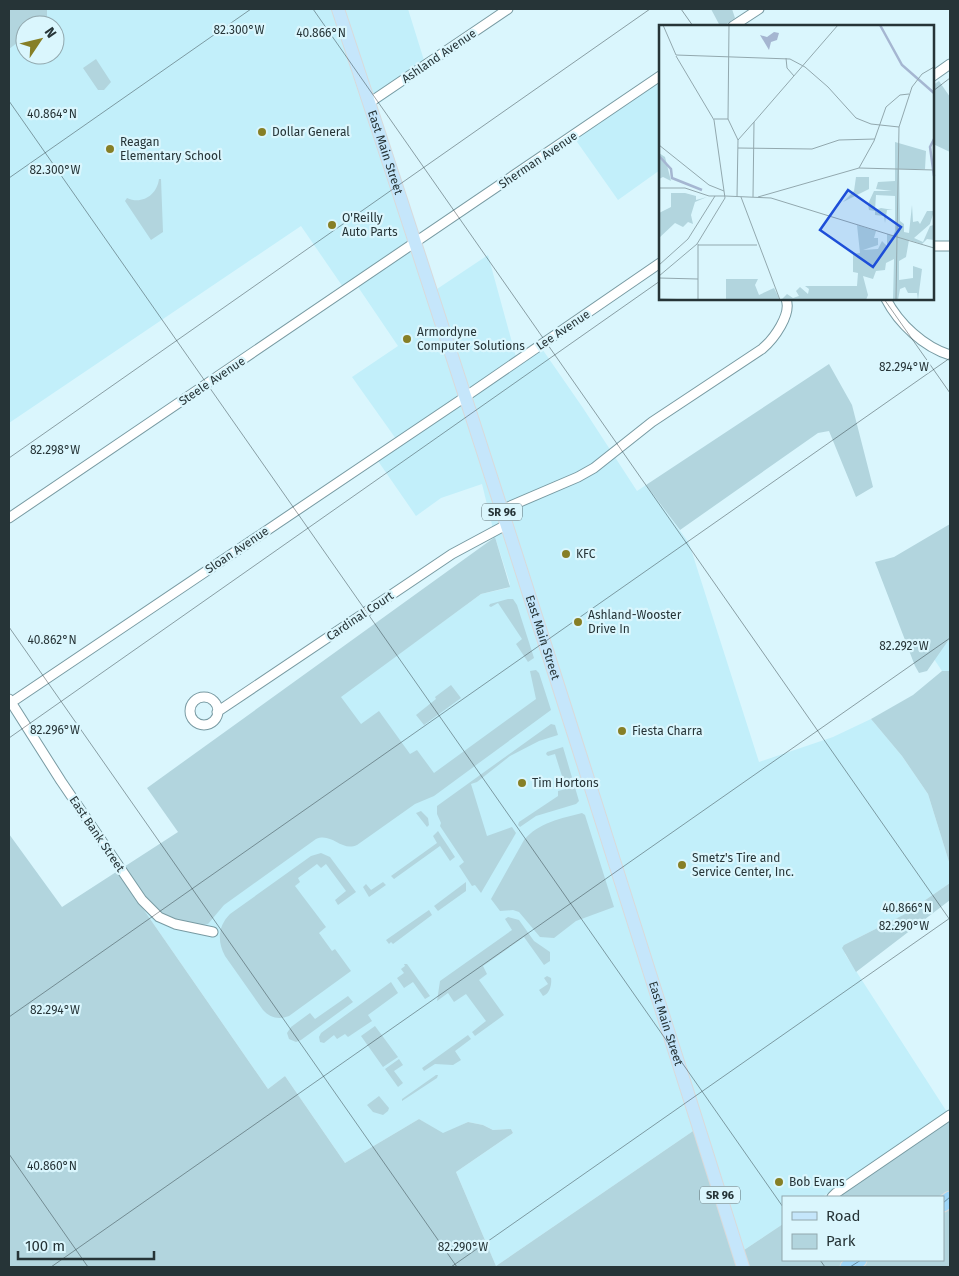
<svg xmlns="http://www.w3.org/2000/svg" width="959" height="1276" font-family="'Fira Sans',sans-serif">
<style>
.built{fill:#c2effa;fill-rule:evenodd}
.green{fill:#b2d5de}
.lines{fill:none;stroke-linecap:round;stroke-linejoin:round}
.street-casing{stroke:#789aa2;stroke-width:11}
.primary-casing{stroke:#d8dadb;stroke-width:14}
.highway-casing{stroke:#d8dadb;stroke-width:17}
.street{stroke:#fff;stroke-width:9}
.primary{stroke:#c5e6fb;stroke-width:12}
.highway{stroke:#9ed6f8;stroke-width:15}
.ticks{fill:none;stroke:#263437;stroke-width:1;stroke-opacity:0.45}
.poi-dot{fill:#867f26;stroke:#daf6fd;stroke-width:2}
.labels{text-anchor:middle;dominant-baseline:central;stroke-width:4.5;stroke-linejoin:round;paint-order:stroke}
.shield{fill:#daf6fd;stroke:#5c6e72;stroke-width:1}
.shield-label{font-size:11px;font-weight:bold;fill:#263437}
.street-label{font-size:12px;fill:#263437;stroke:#daf6fd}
.poi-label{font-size:12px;fill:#263437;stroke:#daf6fd;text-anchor:start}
.inset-river{fill:none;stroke:#a5b6d1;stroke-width:2.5}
.inset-road{fill:none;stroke:#92a8ae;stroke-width:1}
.view{fill:#1d4ed8;fill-opacity:0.15;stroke:#1d4ed8;stroke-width:2.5}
.inset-edge{fill:none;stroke:#263437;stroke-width:2.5}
.ticks-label{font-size:12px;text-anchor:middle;fill:#263437;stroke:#daf6fd;stroke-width:4.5;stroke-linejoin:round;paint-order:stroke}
</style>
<rect width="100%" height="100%" fill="#daf6fd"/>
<!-- built -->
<path class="built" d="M9,9H408L427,70L372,108L434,291L488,255L516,357L538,343L583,408L637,491L646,485L689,543L759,762L833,737L871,719L902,756L928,794L950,865V883L905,914L844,945L845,954L947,1112L822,1197H783V1224L741,1252L696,1129L496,1266L456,1172L513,1133L511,1129L493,1130L483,1125L468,1122L443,1134L419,1119L345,1163L285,1076L268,1089L137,900L323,709L481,594L508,588L510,584L495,537L482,484L441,498L416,516L378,461L401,446L352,377L398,346L354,281L343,287L301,226L9,423ZM25,25H55V55H25Z
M660,82V170L618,200L575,139Z
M950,638V671H942L934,659Z"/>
<!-- green -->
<path class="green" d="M9,9H47V21L41,25H25V37L9,49Z
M711,9H732L735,18L724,26H720Z
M96,59L111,82L104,90H98L83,68Z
M939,81L950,97V152L933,144V85Z
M159,179H161L163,232L151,240L125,201L127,198C142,205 157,195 159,179Z
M829,364L852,405L873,487L856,497L829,431L818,433L680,530L646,485Z
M950,524V638L927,671L919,673L915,666L875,562L894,557Z
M495,537L510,587L481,594L341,697L361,724L379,711L410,754L417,750L434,773L536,699L530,671L536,670L539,673L551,710L434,796L415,804L357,845C341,852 332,832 316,839L224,905L208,924C182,929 159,912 137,900L268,1089L285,1076L345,1163L419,1119L443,1133L468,1122L483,1125L493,1130L511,1129L513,1133L456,1172L496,1266L696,1129L739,1267H9V834L62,907L178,832L147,788Z
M508,599H513L517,605L534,658L528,662L516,644L522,639L498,603L491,607L489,606L490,604Z
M942,671H950V865L928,794L902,756L871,719L913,695Z
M451,685L461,698L424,725L416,715L436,699L435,697Z
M551,724L555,725L558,735L539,741L510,756L477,782L471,784L487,836L512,827L516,833L481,893L475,885L472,886L459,866L464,862L440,826L441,823L437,814V806Z
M563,747L579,801L576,804L536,816L520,827L518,825L519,822L558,796V791L566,789L555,754L548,756L546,754L547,752Z
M421,811L428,818L429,825L427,827L416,813Z
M582,813L585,815L614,907L576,921L554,938L540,937L519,912L513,910L500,911L491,899L524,840C538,823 562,818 582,813Z
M438,831L455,857L450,861L440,846L394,879L391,876L437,843L433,836Z
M321,853L330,857L356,892L338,905L335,900L346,891L326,864L321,868L317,864L298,878L300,882L295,886L326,927L319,933L332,951L335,949L351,971L289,1016C279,1020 270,1018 263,1010L225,956C217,941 218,926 230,914L311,856Z
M383,882L386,885L369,897L363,887L366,884L371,890Z
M466,882V891L438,911L434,906Z
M950,883V900L856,972L842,948L844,945L905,914Z
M429,910L432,915L393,944L391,942L389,944L386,940Z
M508,917L519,920L534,941L550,952V961L544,965L524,937L483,966L487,974L479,980L504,1015L475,1036L472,1032L486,1021L466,994L454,1002L448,993L437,1001L440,981L512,930L505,919Z
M404,964H407L430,996L425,999L413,982L404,988L397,978L404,973L401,969L405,966Z
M547,976L551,978C552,984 550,994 543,996L539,990L548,984L544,978Z
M391,982L398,993L368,1015L372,1021L348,1037L345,1034L337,1039L334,1035L324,1043L320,1042L319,1037L321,1033Z
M348,996L353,1002L301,1040L296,1042L289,1039L287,1033L291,1027L310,1013L315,1019Z
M375,1026L398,1057L383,1067L361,1036Z
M468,1035L471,1039L455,1051L461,1060L453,1065L435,1064L424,1071L422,1068Z
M399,1059L403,1065L394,1071L403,1083L398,1087L385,1069Z
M436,1075H438L437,1078L402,1101V1099Z
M379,1096L389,1108L388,1111L383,1115L373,1112L367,1105Z
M950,1120V1195L943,1197H840L843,1192Z
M950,1202V1267H852L864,1260H943V1207Z
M783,1224V1260H853L842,1267H746L741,1252Z"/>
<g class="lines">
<!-- street casing -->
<g class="street-casing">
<path id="street" d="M733,26L759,9
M933,76L950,64
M369,103L508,9
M933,246H950
M886,299C899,324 924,347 950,355
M501,510L578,477L594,468L652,422L762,349C774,339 792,314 786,299
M9,518L660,76
M190 711a14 14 0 1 1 28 0a14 14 0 1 1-28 0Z
M9,699L61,781L142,900L159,917L175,924L213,932
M9,704L465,397L660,263
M217,712L452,554L506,525
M832,1197L836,1193L950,1115"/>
</g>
<!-- primary casing -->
<g class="primary-casing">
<g id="primary">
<path id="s1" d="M338,9C477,427 610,847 743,1267"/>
</g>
</g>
<!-- highway casing -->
<g class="highway-casing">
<path id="highway" d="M943,1204L950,1199
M848,1267L859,1260"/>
</g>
<!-- street -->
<use href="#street" class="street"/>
<!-- primary -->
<use href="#primary" class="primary"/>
<!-- highway -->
<use href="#highway" class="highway"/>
</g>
<!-- ticks -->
<path class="ticks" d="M313,9L950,920M681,9L693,26M933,91L950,78M9,101L783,1207M9,178L251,9M884,299L950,393M9,458L650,9M9,627L457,1267M9,738L660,281M9,1017L950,358M9,1154L88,1267M943,1203L950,1197M820,1260L825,1267M51,1267L950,638M451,1267L950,918M850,1267L861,1260"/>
<!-- markers -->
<g class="poi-dot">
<circle cx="262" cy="132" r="5"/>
<circle cx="110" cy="149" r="5"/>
<circle cx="332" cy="225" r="5"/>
<circle cx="407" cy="339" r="5"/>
<circle cx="566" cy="554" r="5"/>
<circle cx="578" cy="622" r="5"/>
<circle cx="622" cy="731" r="5"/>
<circle cx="522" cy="783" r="5"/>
<circle cx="682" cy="865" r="5"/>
<circle cx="779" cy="1182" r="5"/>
</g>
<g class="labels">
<!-- shield labels -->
<g class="shield">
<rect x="482" y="503.5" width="40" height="17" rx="4"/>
<rect x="700" y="1186.5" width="40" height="17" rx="4"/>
</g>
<g class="shield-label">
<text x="502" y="512">SR 96</text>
<text x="720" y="1195">SR 96</text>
</g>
<!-- street labels -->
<g class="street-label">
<text transform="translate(439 56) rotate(-34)">Ashland Avenue</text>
<text stroke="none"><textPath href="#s1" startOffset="151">East Main Street</textPath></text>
<text transform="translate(538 160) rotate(-34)">Sherman Avenue</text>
<text transform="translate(563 330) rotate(-34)">Lee Avenue</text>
<text transform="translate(212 381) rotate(-34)">Steele Avenue</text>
<text transform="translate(237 550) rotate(-34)">Sloan Avenue</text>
<text transform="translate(360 616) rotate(-34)">Cardinal Court</text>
<text stroke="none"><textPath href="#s1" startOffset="661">East Main Street</textPath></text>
<text transform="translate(97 834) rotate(56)">East Bank Street</text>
<text stroke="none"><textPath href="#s1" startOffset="1066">East Main Street</textPath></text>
</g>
<!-- poi labels -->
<g class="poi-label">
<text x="272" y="132">Dollar General</text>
<text x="120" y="142">Reagan<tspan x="120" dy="14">Elementary School</tspan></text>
<text x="342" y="218">O'Reilly<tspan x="342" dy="14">Auto Parts</tspan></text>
<text x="417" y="332">Armordyne<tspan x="417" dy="14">Computer Solutions</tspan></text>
<text x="576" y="554">KFC</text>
<text x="588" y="615">Ashland-Wooster<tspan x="588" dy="14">Drive In</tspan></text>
<text x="632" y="731">Fiesta Charra</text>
<text x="532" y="783">Tim Hortons</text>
<text x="692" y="858">Smetz's Tire and<tspan x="692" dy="14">Service Center, Inc.</tspan></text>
<text x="789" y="1182">Bob Evans</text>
</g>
</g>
<!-- overview -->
<g transform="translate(659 25)">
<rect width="275" height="275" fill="#daf6fd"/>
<path d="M236,117L267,126L266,144H240L241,196L245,199V207L250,208L253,180L254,197L259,196L261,199L268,186H275L271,199L255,213L264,217L271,201L275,200V215L268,214L263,219L250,215L247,232L240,236V255L254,253V241L263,244L259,275L258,268H249L246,262L241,264L239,275H234L235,234L227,238L226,245L217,246L214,254L204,251L209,270L207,275H122L128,269L134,273L140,271L137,266L141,262L149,269L150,264L146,261H198L199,248L194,247V229L201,228L198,200L217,206L215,213H219V220L204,225L219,224L223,216L228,221V209L234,211L236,206V171L217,170L216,185L222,183L234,185H228L226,198L225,191L216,190V186L210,185L209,179L215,166H233L217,164L219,157L236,156ZM0,128L6,132L12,156L4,152L0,154ZM197,152H210V164L184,177L195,166ZM12,168H26L37,171V175L48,172L36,177L32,190L34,199L29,197L24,202L16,198L0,213V188L12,182ZM67,254H99L96,260L100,270L115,263L121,275H67Z" fill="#b2d5de"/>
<path d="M115,7L120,8L118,15L112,17L110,25L101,10L108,12Z" fill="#a5b6d1"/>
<path class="inset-river" d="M221,0L243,40L275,68M275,114L271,122L275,151M0,131L12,144L13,153L43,165"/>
<path class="inset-road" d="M4,0L17,30M17,30L131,34L146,42L169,62L197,93L212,99L240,102L238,212L275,223M127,33L128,43L135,51M55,94H69L70,0M69,94L79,115L78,172M240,102L253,62L263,49L275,42M79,115L95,97M0,120L50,160L65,166M79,123L153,124L180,115L216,114M200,143L275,145M0,163H26L50,171H66M66,171L112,173L238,212L237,275M82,172L121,275M94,172L95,97L179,0M99,172L200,143L215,116L227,82L241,70L250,69M39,219V275M39,220H98M0,240L29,214L56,171M0,251L38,219L66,173L55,95L17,31M0,253L39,254M0,274L36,275"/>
<path class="view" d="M189,165L242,202L214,242L161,205Z"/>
<rect width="275" height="275" class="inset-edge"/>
</g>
<g class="ticks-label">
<text x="239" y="34">82.300°W</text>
<text x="321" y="37">40.866°N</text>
<text x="52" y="118">40.864°N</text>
<text x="55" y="174">82.300°W</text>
<text x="904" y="371">82.294°W</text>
<text x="55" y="454">82.298°W</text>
<text x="52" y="644">40.862°N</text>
<text x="904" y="650">82.292°W</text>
<text x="55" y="734">82.296°W</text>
<text x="907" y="912">40.866°N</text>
<text x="904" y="930">82.290°W</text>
<text x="55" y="1014">82.294°W</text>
<text x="52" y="1170">40.860°N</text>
<text x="463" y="1251">82.290°W</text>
</g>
<!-- border -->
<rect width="959" height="1276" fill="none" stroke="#263437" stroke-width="20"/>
<!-- legend -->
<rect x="782" y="1196" width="162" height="65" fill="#daf6fd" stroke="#92a8ae"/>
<rect x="792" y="1212" width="25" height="8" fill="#c5e6fb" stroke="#92a8ae"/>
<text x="826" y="1221" font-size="15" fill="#263437">Road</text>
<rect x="792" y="1234" width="25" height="15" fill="#b2d5de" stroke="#92a8ae"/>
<text x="826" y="1246" font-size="15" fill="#263437">Park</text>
<!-- north arrow -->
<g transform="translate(40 40) rotate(55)"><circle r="24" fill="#daf6fd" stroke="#92a8ae"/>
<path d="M0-4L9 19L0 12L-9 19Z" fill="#867f26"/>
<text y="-8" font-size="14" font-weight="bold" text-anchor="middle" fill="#263437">N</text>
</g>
<!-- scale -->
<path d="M18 1251v8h136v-8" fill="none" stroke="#263437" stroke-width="2.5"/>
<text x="25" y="1251" font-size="15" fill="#263437" stroke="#daf6fd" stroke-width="4" paint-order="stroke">100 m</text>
</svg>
